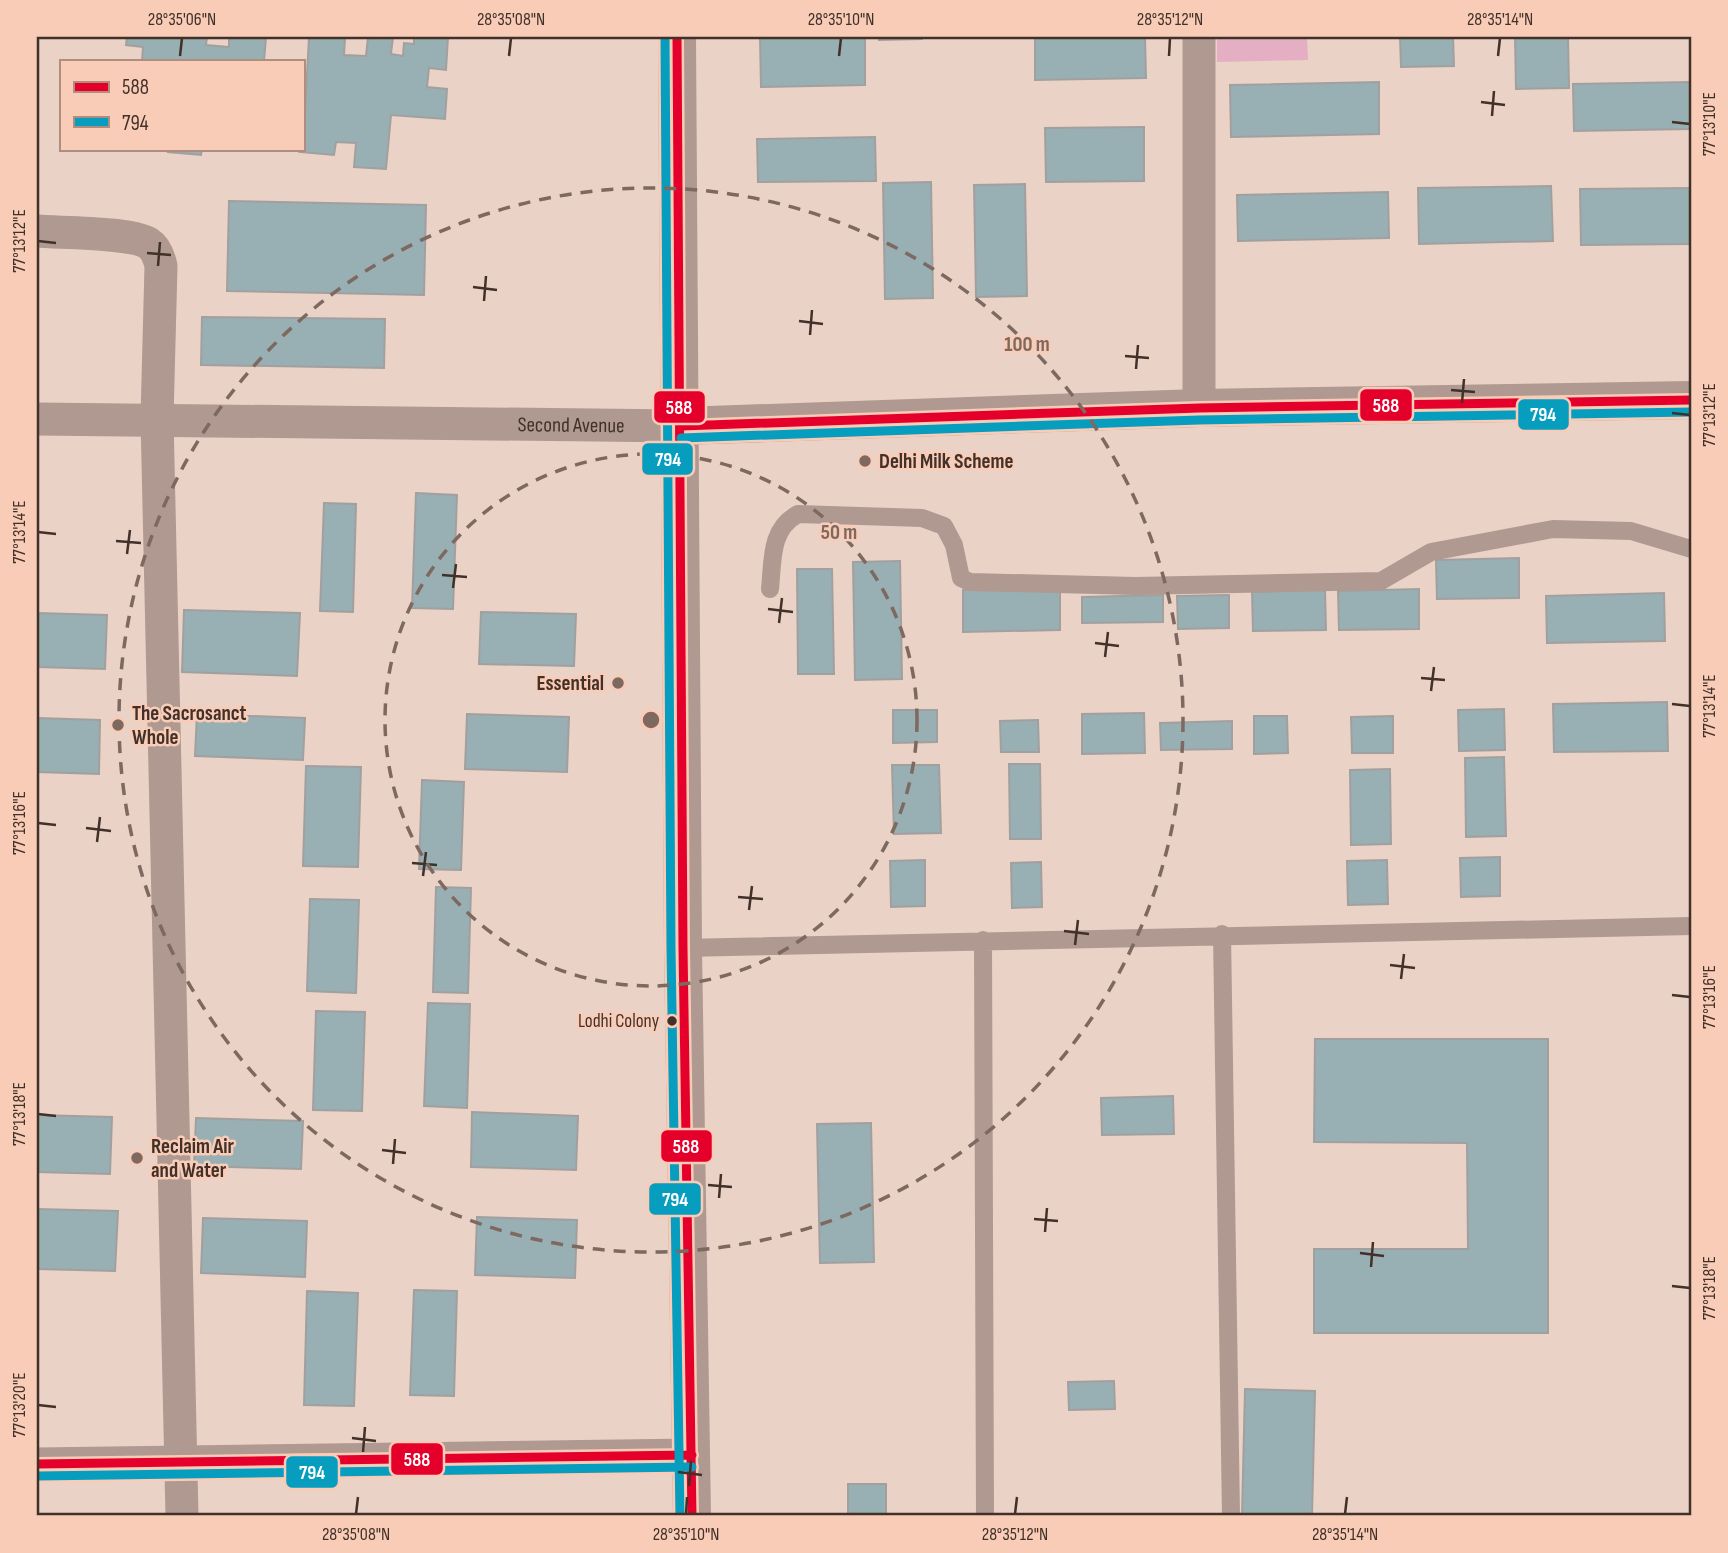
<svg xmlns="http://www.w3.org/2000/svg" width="1728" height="1553" font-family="'Sofia Sans Condensed',sans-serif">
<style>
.green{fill:#e5afc3}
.building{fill:#98afb3;stroke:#a2a09f;stroke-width:2}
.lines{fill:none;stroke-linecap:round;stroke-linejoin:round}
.service{stroke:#af9990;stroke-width:18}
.minor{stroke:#af9990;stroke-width:33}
.tertiary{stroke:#af9990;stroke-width:38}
.bus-1-casing{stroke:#f9ccb8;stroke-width:14}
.bus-2-casing{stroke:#f9ccb8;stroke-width:14}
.bus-1{stroke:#e4002b;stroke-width:9}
.bus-2{stroke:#079dbe;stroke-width:9}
.ticks{fill:none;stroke:#423129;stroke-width:2.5}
.ring{fill:none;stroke:#7d6960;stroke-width:3.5;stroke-dasharray:12 9}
.poi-dot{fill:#7d6960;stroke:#f9ccb8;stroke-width:2.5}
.bus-dot{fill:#423129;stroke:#f9ccb8;stroke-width:2.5}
.labels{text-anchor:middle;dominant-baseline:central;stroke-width:5;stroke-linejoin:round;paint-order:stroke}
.bus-label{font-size:19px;fill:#423129;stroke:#f9ccb8;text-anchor:end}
.street-label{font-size:21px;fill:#423129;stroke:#f9ccb8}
.poi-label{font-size:21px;font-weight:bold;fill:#423129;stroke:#f9ccb8;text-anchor:start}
.centre{fill:#7d6960;stroke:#f9ccb8;stroke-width:3.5}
.ring-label{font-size:21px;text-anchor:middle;font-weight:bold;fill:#7d6960;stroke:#f9ccb8;stroke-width:5;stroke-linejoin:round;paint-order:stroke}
.line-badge{stroke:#f9ccb8;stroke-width:2.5}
.badge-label{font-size:19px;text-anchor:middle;font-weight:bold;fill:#fff}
.neatline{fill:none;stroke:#423129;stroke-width:2.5}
.ticks-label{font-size:18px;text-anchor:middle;fill:#423129}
</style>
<rect width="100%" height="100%" fill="#ead2c7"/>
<!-- green -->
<path class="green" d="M1217,37H1307L1308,60L1217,62Z"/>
<!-- building -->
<path class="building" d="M127,37H207L206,45L229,47V37H266L264,61H142L143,47L126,45Z
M309,37L345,38L344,55L366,56L368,37H393L391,54L403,56L404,43L414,44V37H448L446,70L429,68L427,87L447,89L445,119L391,115L386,169L354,167L356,143L336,142L334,155L300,152L303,149Z
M760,37H865V85L761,87Z
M879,37H922V39L879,40Z
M1145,37L1146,78L1035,80V38Z
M1400,37H1453L1454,66L1401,67Z
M1515,37H1568L1569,88L1516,89Z
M1379,82V134L1231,137L1230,85Z
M1691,82V129L1574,131L1573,84Z
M1144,127V181L1046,182L1045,128Z
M875,137L876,181L758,182L757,139Z
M169,149H202L201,155L168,152Z
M931,182L933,298L885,299L883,183Z
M1025,184L1027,296L976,297L974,185Z
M1551,186L1553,241L1419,244L1418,188Z
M1691,188V244L1581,245L1580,189Z
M1388,192L1389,238L1238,241L1237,195Z
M229,201L426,205L424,295L227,291Z
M202,317L385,319L384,368L201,365Z
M416,493L457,495L453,609L412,608Z
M324,503L356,504L353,612L320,611Z
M1519,558V598L1437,599L1436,560Z
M900,561L902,679L855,680L853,562Z
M797,569H832L834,674H798Z
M1060,588V630L963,632V590Z
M1419,589V629L1339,630L1338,591Z
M1325,590L1326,630L1253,631L1252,592Z
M1664,593L1665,641L1547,643L1546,596Z
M1163,595V622L1082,623V597Z
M1229,595V628L1178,629L1177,596Z
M184,610L300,613L297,676L182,672Z
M481,612L576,614L574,666L479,664Z
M37,613L107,615L105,669L37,667Z
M1667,702L1668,751L1554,752L1553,704Z
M1504,709L1505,750L1459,751L1458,710Z
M893,710H937V742L893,743Z
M1144,713L1145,753L1082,754V714Z
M197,714L305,718L303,760L195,756Z
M467,714L569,717L567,772L465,769Z
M1254,716H1287L1288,753L1254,754Z
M1393,716V753H1352L1351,717Z
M37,718L100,720L99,774L37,772Z
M1038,720L1039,752H1001L1000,721Z
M1232,721V749L1161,750L1160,723Z
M1504,757L1506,836L1466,837L1465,758Z
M1009,764H1040L1041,839H1010Z
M892,765H939L941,833L894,834Z
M306,766L361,767L358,867L303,866Z
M1390,769L1391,844L1351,845L1350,770Z
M422,780L464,782L461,870L419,869Z
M1500,857V896L1461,897L1460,858Z
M925,860V906L891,907L890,861Z
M1387,860L1388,904L1348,905L1347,861Z
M1041,862L1042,907L1012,908L1011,863Z
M436,887L471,888L468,993L433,992Z
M310,899L359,900L356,993L307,991Z
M428,1003L470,1004L467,1108L424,1106Z
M316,1011L365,1012L362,1111L313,1110Z
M1315,1039H1548V1333H1314V1249H1468L1467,1143L1314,1142Z
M1173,1096L1174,1134L1102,1135L1101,1098Z
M472,1112L578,1116L576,1170L471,1167Z
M37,1115L112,1117L110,1174L37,1172Z
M196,1118L303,1121L301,1169L194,1166Z
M871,1123L874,1262L820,1263L817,1124Z
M37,1209L118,1211L115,1271L37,1269Z
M477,1217L577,1220L575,1278L475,1275Z
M203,1218L307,1221L305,1277L201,1273Z
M414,1290L457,1291L454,1396L410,1395Z
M307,1291L358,1293L354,1406L304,1405Z
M1114,1381L1115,1409L1069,1410L1068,1382Z
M1245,1389L1315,1391L1312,1516H1242Z
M848,1484H886V1516H848Z"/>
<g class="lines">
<!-- service -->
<path class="service" d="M770,589C773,559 770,529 798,514L922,518L944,526L954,545L961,578L970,582L1136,586L1381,581L1431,552L1553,529L1631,531L1691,549
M1222,934L1231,1516
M983,940L985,1516
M683,948L1691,926"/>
<!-- minor -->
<g class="minor">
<path d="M37,231C61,233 129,232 148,243C156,248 159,257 161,266L157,418L182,1516"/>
<path d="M1199,408V37"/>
<path id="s1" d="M37,419L681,426"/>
<path d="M37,1464L692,1455"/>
</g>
<!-- tertiary -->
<path class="tertiary" d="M677,37L683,948L692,1516
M681,426L1199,408L1691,400"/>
<!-- bus-1 casing -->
<g class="bus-1-casing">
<path id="bus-1" d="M677,37L683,948L692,1516
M681,426L1199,408L1691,400
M37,1464L692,1455"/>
</g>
<!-- bus-2 casing -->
<g class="bus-2-casing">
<path id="bus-2" d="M665,37L671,948L680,1516
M681,438L1199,420L1691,412
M37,1476L692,1467"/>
</g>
<!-- bus-1 -->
<use href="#bus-1" class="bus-1"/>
<!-- bus-2 -->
<use href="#bus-2" class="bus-2"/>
</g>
<!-- ticks -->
<path class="ticks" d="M180,56L182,38M509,56L511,38M839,56L841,38M1169,56L1170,38M1498,56L1500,38M1481,102L1505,105M1492,116L1494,91M1672,122L1690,124M38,241L56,243M147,253L171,255M158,266L160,242M473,287L497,290M484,301L486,276M799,321L823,324M810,335L812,310M1125,356L1149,358M1136,369L1138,345M1451,390L1475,392M1462,403L1464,379M1672,413L1690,415M38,532L56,534M116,541L141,543M127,554L130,530M442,575L467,577M453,588L456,564M768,609L793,612M779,623L782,598M1095,643L1119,646M1105,657L1108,632M1421,678L1445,680M1431,691L1434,667M1672,704L1690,706M38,823L56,825M86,828L111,831M97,842L100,817M412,863L437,865M423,876L426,852M738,897L763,899M749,910L752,886M1064,931L1089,934M1075,945L1078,920M1390,965L1415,968M1401,979L1404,954M1672,995L1690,997M38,1114L56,1116M382,1150L406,1153M393,1164L395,1139M708,1185L732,1187M719,1198L721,1174M1034,1219L1058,1221M1045,1232L1047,1208M1360,1253L1384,1256M1371,1267L1373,1242M1672,1286L1690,1288M38,1405L56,1407M352,1438L376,1441M363,1452L365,1427M678,1472L702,1475M689,1486L691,1461M356,1514L358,1497M686,1514L687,1497M1015,1514L1017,1497M1345,1514L1347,1497"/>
<!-- distance rings -->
<g class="ring">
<circle cx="651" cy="720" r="266"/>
<circle cx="651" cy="720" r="532"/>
</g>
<!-- markers -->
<g class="poi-dot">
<circle cx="865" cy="461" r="7"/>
<circle cx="618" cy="683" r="7"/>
<circle cx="118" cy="725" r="7"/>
<circle cx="137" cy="1158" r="7"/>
</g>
<circle class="bus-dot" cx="672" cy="1021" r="6"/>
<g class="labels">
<!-- bus labels -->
<g class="bus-label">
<text x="659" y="1021">Lodhi Colony</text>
</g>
<!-- street labels -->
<g class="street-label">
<text stroke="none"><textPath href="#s1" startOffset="534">Second Avenue</textPath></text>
</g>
<!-- poi labels -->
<g class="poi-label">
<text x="879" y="461">Delhi Milk Scheme</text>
<text x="604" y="683" text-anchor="end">Essential</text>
<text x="132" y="713">The Sacrosanct<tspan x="132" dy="24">Whole</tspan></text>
<text x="151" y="1146">Reclaim Air<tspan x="151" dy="24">and Water</tspan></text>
</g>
</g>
<circle cx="651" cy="720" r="10" class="centre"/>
<g class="ring-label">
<text x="1027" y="351">100 m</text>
<text x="839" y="539">50 m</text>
</g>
<g class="line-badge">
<rect x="1359" y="388" width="54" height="34" rx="7" fill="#e4002b"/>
<rect x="653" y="390" width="53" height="34" rx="7" fill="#e4002b"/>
<rect x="1517" y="398" width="53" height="33" rx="7" fill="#079dbe"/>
<rect x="641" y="442" width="53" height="34" rx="7" fill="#079dbe"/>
<rect x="660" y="1129" width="53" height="34" rx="7" fill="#e4002b"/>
<rect x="648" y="1182" width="54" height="34" rx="7" fill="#079dbe"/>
<rect x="390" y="1442" width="54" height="34" rx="7" fill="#e4002b"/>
<rect x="285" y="1455" width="54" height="34" rx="7" fill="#079dbe"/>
</g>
<g class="badge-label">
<text x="1386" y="412">588</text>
<text x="679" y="414">588</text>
<text x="1543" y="421">794</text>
<text x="668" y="466">794</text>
<text x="686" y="1153">588</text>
<text x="675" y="1206">794</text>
<text x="417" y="1466">588</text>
<text x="312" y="1479">794</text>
</g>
<!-- border -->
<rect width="1728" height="1553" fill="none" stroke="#f9ccb8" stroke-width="77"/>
<!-- legend -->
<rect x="60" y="60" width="245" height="91" fill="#f9ccb8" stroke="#b08e7f" stroke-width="2"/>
<rect x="74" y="82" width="35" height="10" fill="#e4002b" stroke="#b08e7f" stroke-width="2"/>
<text x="122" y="94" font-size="21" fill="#423129">588</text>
<rect x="74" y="117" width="35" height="10" fill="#079dbe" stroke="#b08e7f" stroke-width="2"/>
<text x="122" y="130" font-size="21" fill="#423129">794</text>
<rect x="38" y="38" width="1652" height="1476" class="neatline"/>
<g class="ticks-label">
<text x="182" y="25">28°35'06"N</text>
<text x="511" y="25">28°35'08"N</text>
<text x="841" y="25">28°35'10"N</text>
<text x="1170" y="25">28°35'12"N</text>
<text x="1500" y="25">28°35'14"N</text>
<text transform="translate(1709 124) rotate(-90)" y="6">77°13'10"E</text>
<text transform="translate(19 241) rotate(-90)" y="6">77°13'12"E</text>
<text transform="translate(1709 415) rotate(-90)" y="6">77°13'12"E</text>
<text transform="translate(19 532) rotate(-90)" y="6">77°13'14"E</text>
<text transform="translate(1709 706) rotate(-90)" y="6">77°13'14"E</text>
<text transform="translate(19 823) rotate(-90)" y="6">77°13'16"E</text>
<text transform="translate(1709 997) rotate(-90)" y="6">77°13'16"E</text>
<text transform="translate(19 1114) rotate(-90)" y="6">77°13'18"E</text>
<text transform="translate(1709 1288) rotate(-90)" y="6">77°13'18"E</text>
<text transform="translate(19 1405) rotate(-90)" y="6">77°13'20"E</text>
<text x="356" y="1540">28°35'08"N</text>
<text x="686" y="1540">28°35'10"N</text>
<text x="1015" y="1540">28°35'12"N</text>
<text x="1345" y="1540">28°35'14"N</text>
</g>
</svg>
